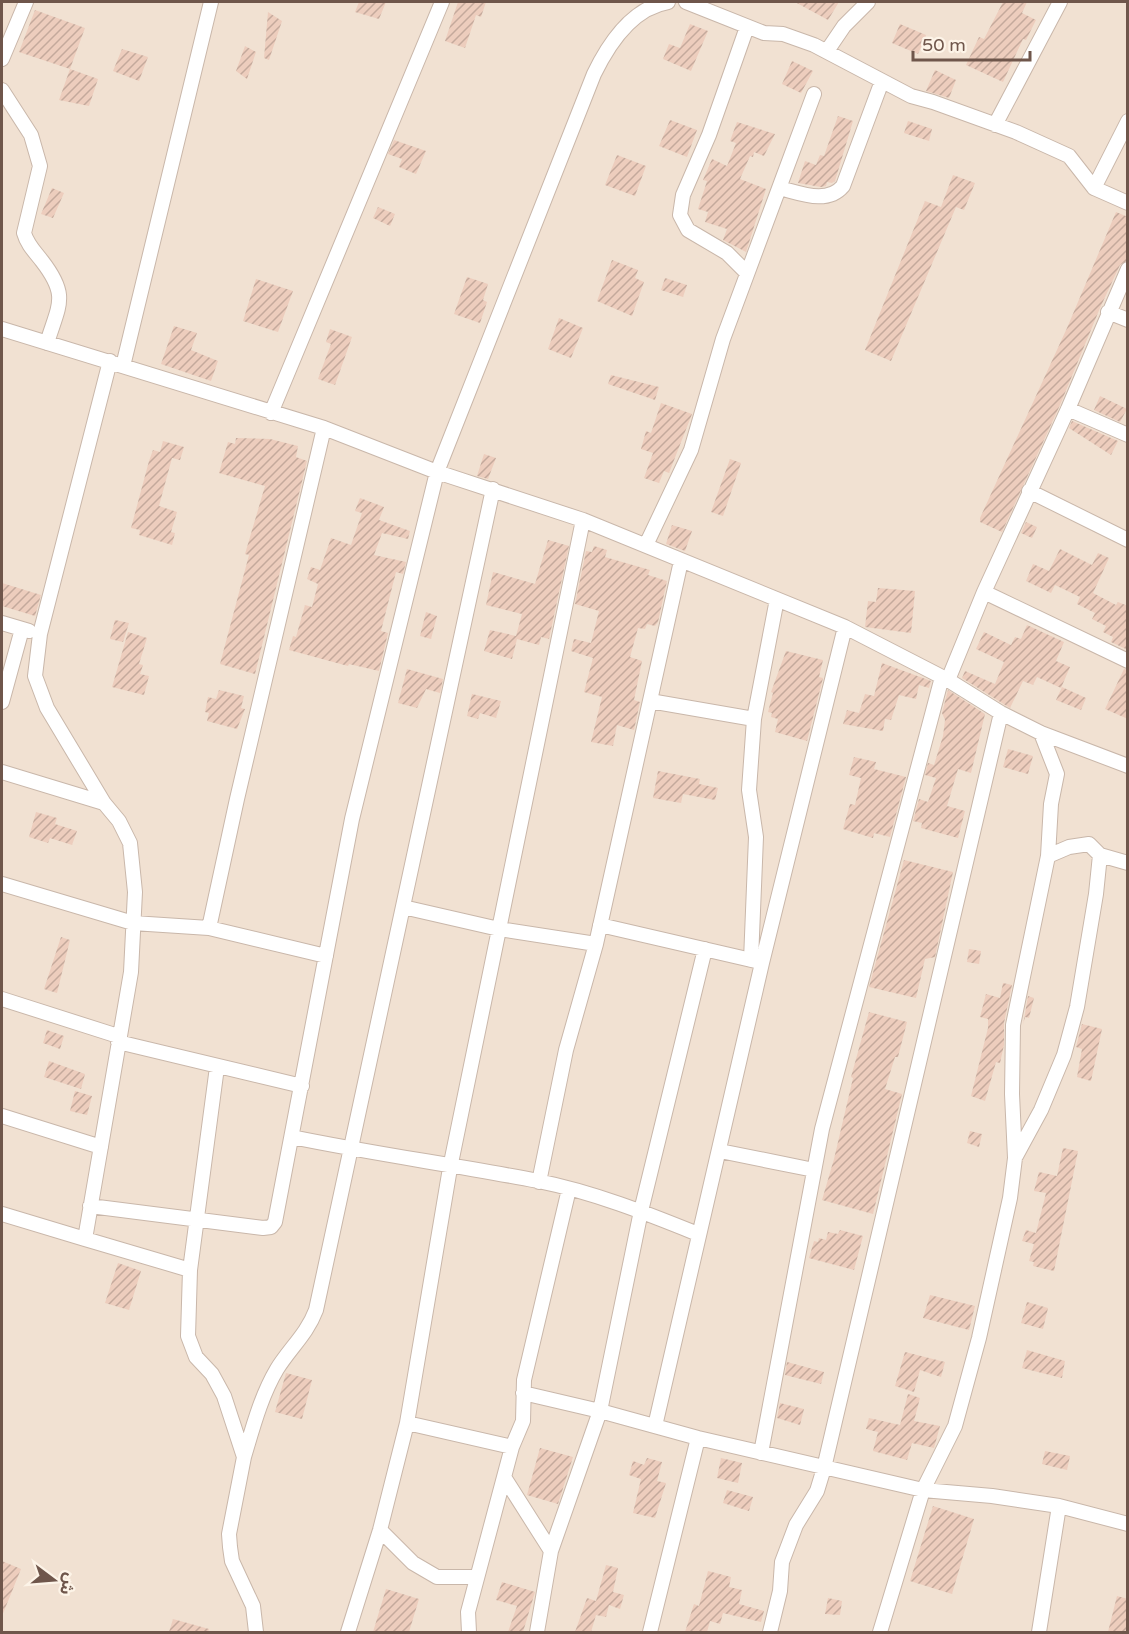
<svg xmlns="http://www.w3.org/2000/svg" width="1129" height="1634" font-family="'Varela Round','Noto Sans Arabic',sans-serif">
<style>
.residential{fill:#f1e1d2}
.building{fill:url(#building-hatch)}
.lines{fill:none;stroke-linecap:round;stroke-linejoin:round}
.minor-casing{stroke:#c9b7aa;stroke-width:16}
.minor{stroke:#fff;stroke-width:14}
</style>
<defs>
<pattern id="building-hatch" width="6" height="6" patternUnits="userSpaceOnUse" patternTransform="scale(1.5)"><rect width="6" height="6" fill="#edcdbd"/><path d="M-1 1l2-2M0 6l6-6M5 7l2-2" fill="none" stroke="#c4a99c"/></pattern>
</defs>
<rect width="100%" height="100%" fill="#faf0e3"/>
<!-- residential -->
<path class="residential" d="M2,2H1127V1632H2Z"/>
<!-- building -->
<path class="building" d="M359,2H386L379,19L355,12Z
M458,2H486L481,17L476,15L465,48L445,41Z
M795,2H839L828,20Z
M1003,2H1027L1022,13L1036,20L1026,40L1023,39L1003,82L966,65L979,37L984,39Z
M35,10L85,28L70,69L19,52Z
M268,12L282,21L269,60L264,58Z
M690,24L708,31L691,71L663,59L669,44L680,48Z
M900,24L926,35L918,54L892,43Z
M245,46L256,52L247,79L236,71Z
M122,49L148,57L139,81L113,71Z
M792,61L813,71L801,93L782,84Z
M70,69L98,79L89,106L59,100Z
M935,70L956,80L949,98L926,91Z
M838,116L853,121L835,181L832,183L827,182L826,186L821,187L798,183L805,161L816,165L820,155L824,156Z
M670,120L697,130L687,157L659,146Z
M908,121L932,129L929,141L904,133Z
M737,122L775,134L764,156L754,152L753,157L750,156L740,179L766,189L746,252L723,240L727,229L705,222L708,212L698,209L707,181L703,180L712,159L727,166L736,143L730,141Z
M394,140L426,151L416,174L399,167L402,159L388,154Z
M617,155L646,166L635,196L605,185Z
M953,175L975,183L964,210L956,207L891,361L865,350L925,201L941,207Z
M52,188L64,193L53,218L41,214Z
M378,207L395,214L390,226L373,218Z
M1116,212L1128,217V260L1120,265L1100,308L1060,405L1002,532L980,522V518L1067,328Z
M612,260L638,270L635,278L644,282L632,316L597,301Z
M467,277L488,284L483,300L487,302L480,323L454,314Z
M665,278L687,285L683,297L661,290Z
M256,279L293,291L278,332L243,321Z
M559,318L583,328L571,358L548,349Z
M174,326L197,333L191,350L218,361L211,381L161,364Z
M330,329L352,337L335,385L318,379L331,344L326,342Z
M611,375L659,387L655,400L608,384Z
M1100,396L1127,409L1120,422L1094,410Z
M661,403L692,414L669,473L664,471L659,483L644,478L653,453L641,449L646,431L651,433Z
M1072,421L1118,441L1111,455L1069,428Z
M236,438L270,439L298,446L296,457L307,461L255,674L220,664L249,555L245,554L265,486L219,473L228,442L235,444Z
M163,441L184,447L180,460L172,458L159,506L177,512L171,532L175,533L172,545L139,535L140,530L131,528L149,461L153,450L160,452Z
M484,454L496,458L488,479L477,476Z
M730,459L741,463L723,516L711,512Z
M360,498L384,507L379,520L410,531L408,539L382,533L374,555L406,562L403,574L396,572L381,631L388,633L379,671L349,664L348,666L289,650L293,636L296,637L305,605L312,607L318,584L307,579L311,567L320,570L331,538L351,545L362,513L355,511Z
M1026,522L1037,527L1032,538L1021,533Z
M672,525L692,531L685,551L666,544Z
M548,540L569,546L549,639L541,637L539,645L517,639L512,659L484,651L490,630L516,636L522,614L486,605L493,572L535,584Z
M594,546L607,550L605,557L650,570L648,575L667,581L658,622L655,626L647,624L645,629L638,628L630,657L642,661L634,700L640,702L634,730L617,725L613,746L591,742L602,697L584,692L593,658L571,651L574,639L591,643L599,611L575,604L586,551L592,552Z
M1060,549L1092,565L1098,553L1109,558L1093,593L1116,605L1118,602L1128,606V650L1111,642L1113,637L1103,632L1106,626L1092,619L1095,613L1077,604L1080,597L1055,585L1051,593L1026,581L1033,564L1049,571Z
M2,583L41,595L35,616L2,606Z
M878,588L915,591L911,633L865,627L868,601L876,602Z
M426,612L437,616L431,639L420,636Z
M115,620L129,623L123,642L110,639Z
M1027,625L1064,642L1056,661L1070,667L1061,688L1037,677L1033,685L1023,681L1010,708L962,678L965,671L995,684L1004,662L976,649L984,632L1011,645L1015,637L1021,639Z
M128,632L147,638L139,664L143,665L140,674L149,676L144,695L112,687Z
M786,651L823,660L819,677L823,678L807,741L775,732L778,719L771,717L772,713L768,712L773,693L771,692Z
M882,663L931,681L929,688L919,685L916,699L899,695L891,720L885,719L883,731L843,724L847,710L859,713L865,694L874,696Z
M407,669L443,679L440,693L426,689L417,708L398,703Z
M1124,669L1128,670V719L1105,709Z
M1062,687L1086,698L1081,710L1056,700Z
M219,690L244,696L241,708L245,709L237,729L207,721L209,713L205,712L208,697L216,699Z
M948,690L985,714L971,773L958,769L947,806L965,811L958,838L921,828L922,823L913,821L919,799L928,802L936,778L925,775L928,763L934,765L943,736L945,720L942,713Z
M472,694L501,701L496,718L480,713L478,719L467,716Z
M1008,749L1033,756L1028,774L1003,767Z
M854,757L876,762L874,769L906,777L890,837L874,833L873,838L843,829L850,804L855,805L861,778L849,775Z
M658,771L700,779L699,784L718,788L715,800L683,794L681,803L653,798Z
M36,812L57,818L55,824L77,831L72,845L50,838L48,843L29,837Z
M904,860L953,872L935,957L925,959L916,998L869,987Z
M61,937L70,940L57,993L44,989Z
M969,949L981,951L979,964L967,962Z
M1003,983L1012,985L1004,1023V1045L1000,1063L996,1062L985,1101L971,1096L988,1028V1019L980,1017L986,994L1000,998Z
M1028,996L1034,998L1029,1018L1025,1017L1023,1025Z
M869,1012L907,1022L898,1057H895L885,1089L902,1094L873,1214L822,1200L834,1159L853,1078L851,1077Z
M1082,1024L1102,1029L1091,1081L1077,1077L1082,1049L1076,1047Z
M47,1030L64,1036L60,1049L43,1043Z
M49,1061L85,1074L81,1089L44,1077Z
M75,1091L92,1096L87,1115L70,1111Z
M970,1131L982,1134L979,1147L967,1143Z
M1063,1148L1078,1151L1054,1271L1033,1266L1034,1262L1029,1261L1034,1244L1022,1241L1026,1230L1036,1233L1046,1193L1034,1191L1039,1172L1057,1176Z
M840,1230L863,1236L854,1270L809,1258L814,1241L818,1242L819,1238L826,1240L828,1232L838,1234Z
M118,1263L141,1271L129,1310L105,1303Z
M930,1295L975,1306L969,1330L923,1318Z
M1027,1302L1048,1308L1043,1329L1021,1323Z
M1027,1350L1065,1361L1062,1378L1022,1368Z
M905,1352L945,1362L941,1377L920,1370L914,1392L895,1386Z
M787,1362L824,1372L821,1384L785,1375Z
M286,1373L312,1380L302,1419L275,1412Z
M908,1394L920,1398L914,1421L940,1426L934,1448L912,1443L907,1460L873,1451L878,1432L866,1429L869,1418L900,1425Z
M780,1403L804,1409L800,1425L777,1418Z
M540,1448L573,1457L558,1504L527,1495Z
M1045,1451L1070,1456L1067,1470L1042,1464Z
M647,1458L662,1462L657,1481L666,1483L655,1518L633,1513L641,1479L629,1475L633,1461L644,1465Z
M721,1458L742,1463L738,1483L717,1478Z
M727,1490L753,1497L749,1511L723,1503Z
M933,1506L974,1519L952,1594L910,1581Z
M2,1561L21,1569L2,1616Z
M606,1565L618,1568L613,1592L624,1595L620,1609L609,1605L606,1617L596,1615L591,1632H575L587,1598L596,1601Z
M708,1571L731,1577L729,1587L742,1590L739,1604L764,1611L761,1622L723,1613L720,1624L710,1621L707,1632H685L694,1604L699,1606Z
M502,1582L535,1592L523,1632H508L517,1606L496,1600Z
M386,1589L419,1599L409,1632H373Z
M1117,1596L1128,1599V1632H1108Z
M828,1598L842,1601L840,1615L825,1614Z
M173,1619L209,1629L208,1632H169Z"/>
<g class="lines">
<!-- minor casing -->
<g class="minor-casing">
<path id="minor" d="M686,2L764,33L783,34L814,45L911,96L933,102L1016,132L1069,156L1094,188L1128,203
M747,27L709,135L683,195L680,215L688,230L727,253L747,273
M827,51L844,26L868,2
M2,59L26,2
M2,90L31,135L40,166L24,233C27,244 35,252 42,261C69,296 59,304 47,343
M995,125L1060,2
M779,188C800,193 827,205 843,186L882,81
M1094,188L1128,121
M1108,312L1128,320
M2,329L324,428L437,472L583,520L845,627L948,680L1001,713L1041,733L1128,766
M110,361L40,634L35,676L47,708L104,803L119,821L130,843L135,892L131,972L85,1239L190,1270L188,1336L196,1357L212,1374L224,1396L244,1457L229,1534L230,1547L232,1561L253,1606L256,1632
M123,366L211,2
M1068,409L1128,435
M271,413L442,2
M1029,491L1128,540
M646,545L691,450L723,339L814,94
M984,592L1128,661
M2,623L29,631
M948,680L984,592L1068,409L1128,269
M650,701L754,719
M2,702L22,629
M2,772L104,803
M1048,856L1069,847L1089,844L1100,855L1128,863
M2,884L133,923L209,928L326,956
M403,907L499,929L596,944
M600,925L760,962
M209,928L237,799L324,428
M751,960L756,837L749,790L754,719L777,599
M2,999L118,1036
M118,1042L302,1086
M2,1116L101,1147
M292,1137C374,1154 456,1165 538,1181C593,1192 646,1213 698,1234
M720,1151L814,1170
M1016,1156L1041,1110L1064,1055L1077,1007L1096,894L1100,855
M539,1182L566,1050L596,944L681,561
M90,1206L263,1228L271,1227L275,1222L352,819L437,472L594,74C609,43 632,8 668,2
M2,1214L85,1239
M190,1270L217,1067
M523,1393L600,1411L641,1211L705,949
M407,1423L512,1447
M655,1426L762,963L845,627
M761,1453L822,1129L942,677
M244,1457C253,1427 261,1396 277,1369C290,1348 307,1334 316,1310L493,489
M504,1477L551,1551
M380,1530L413,1563L437,1577H477
M348,1632L380,1530L407,1423L450,1168L583,520
M469,1632L468,1612L512,1447L523,1421L524,1380L569,1189
M537,1632L551,1551L600,1411L698,1438L923,1490L992,1496L1059,1506L1128,1524
M650,1632L698,1438
M770,1632L780,1591L782,1562L796,1525L817,1491L824,1468L1001,713
M880,1632L923,1490L955,1426L979,1338L1010,1198L1015,1158L1012,1094L1013,1025L1048,856L1051,804L1057,774L1041,733
M1039,1632L1059,1506"/>
</g>
<!-- minor -->
<use href="#minor" class="minor"/>
</g>
<!-- border -->
<rect width="1129" height="1634" fill="none" stroke="#6f564b" stroke-width="6"/>
<!-- north arrow -->
<g transform="translate(54 1580) rotate(106)" stroke="#fdf4e8" stroke-width="4.5" paint-order="stroke">
<path d="M0-4.5L10 22L0 15L-10 22Z" fill="#6f564b"/>
<text y="-9" font-size="16" font-weight="bold" text-anchor="middle" fill="#6f564b">ش</text>
</g>
<!-- scale -->
<path d="M913 51v9h117v-9" fill="none" stroke="#6f564b" stroke-width="3"/>
<text x="922" y="51" font-size="18" fill="#6f564b" stroke="#fdf4e8" stroke-width="4.5" paint-order="stroke">50 m</text>
</svg>
